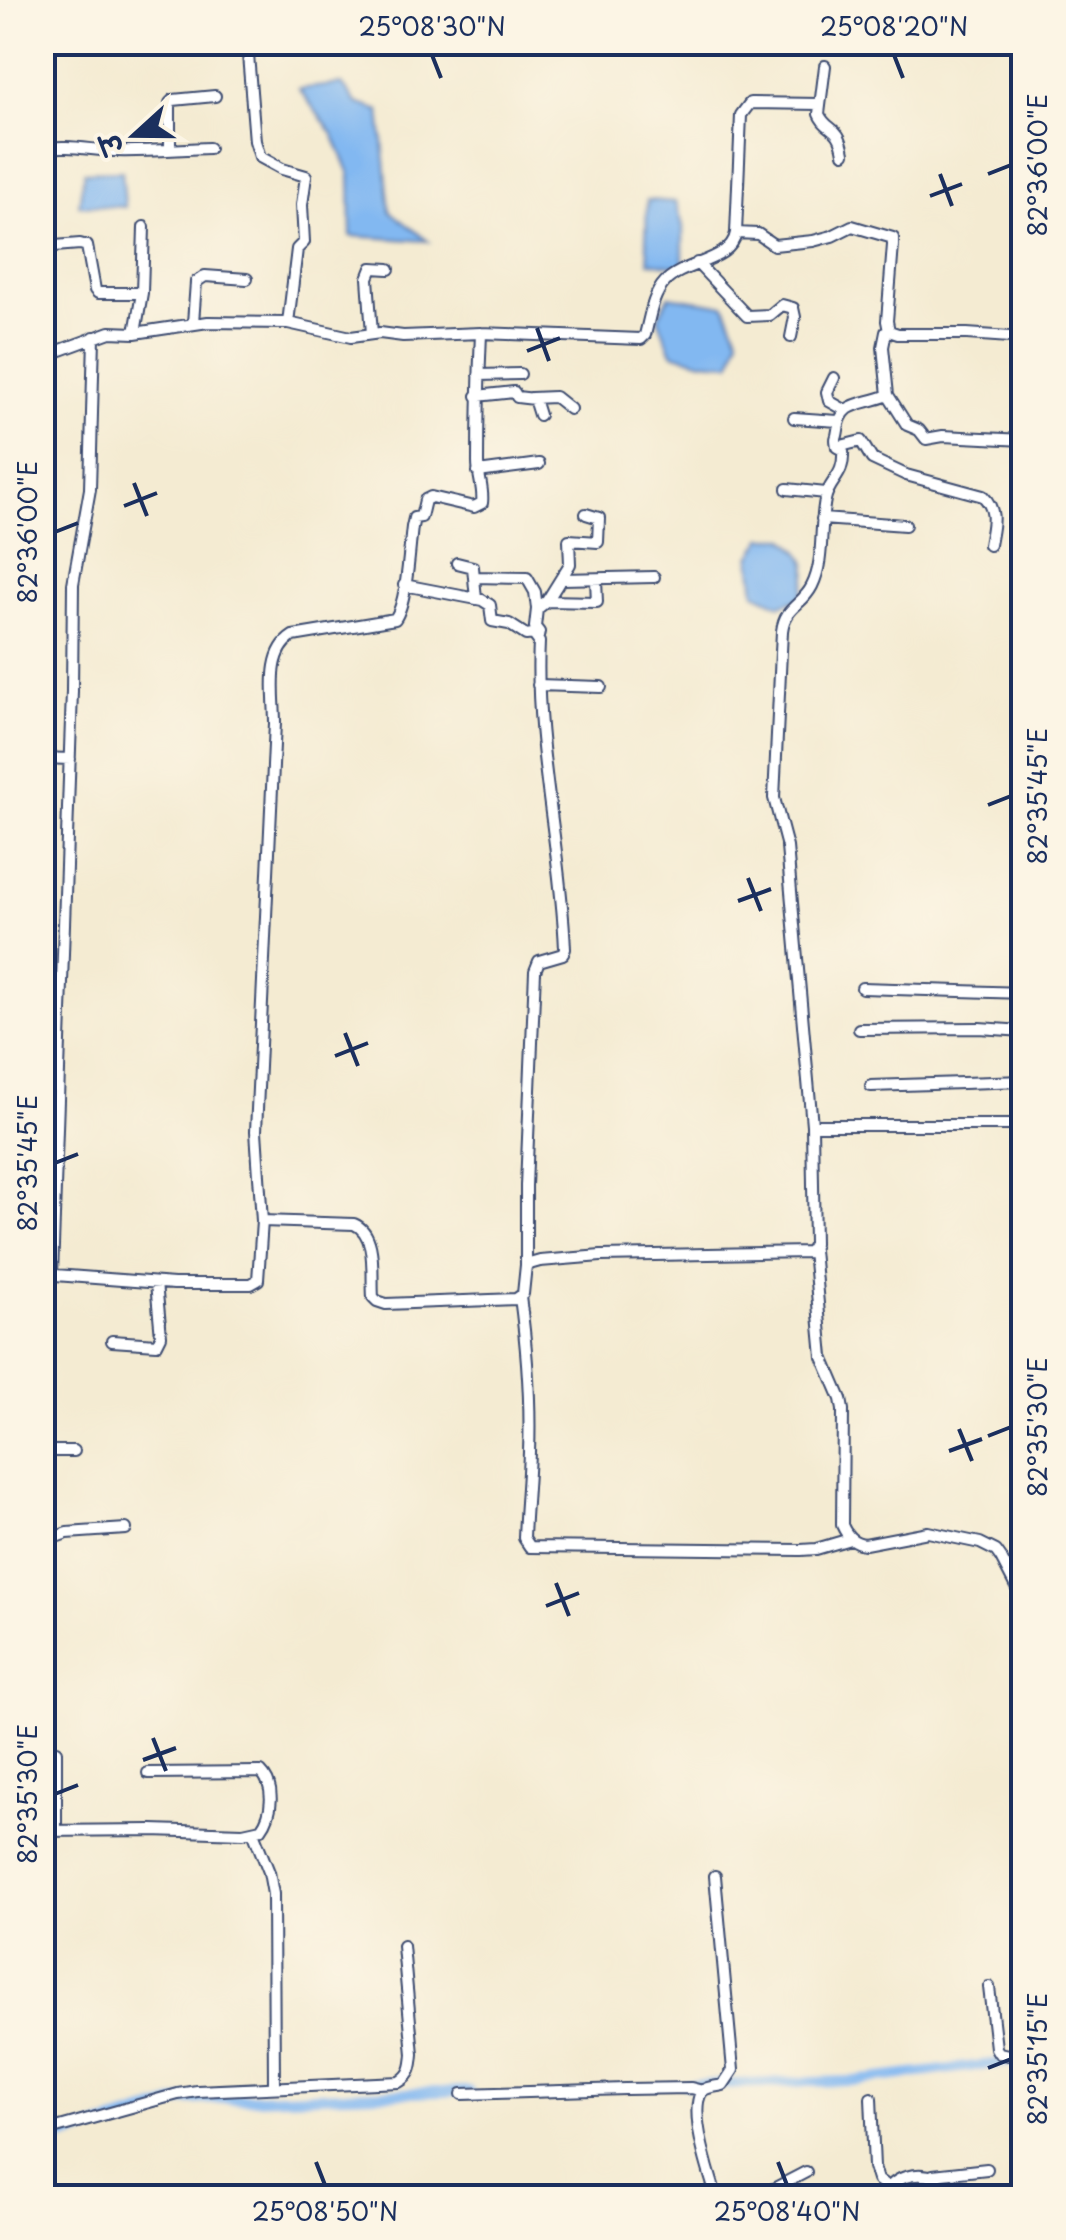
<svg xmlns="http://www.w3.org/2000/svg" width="1066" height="2240" font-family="'Playpen Sans','Playpen Sans Deva',sans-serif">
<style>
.water{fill:#82b8f1;stroke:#4e74a8;stroke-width:2.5}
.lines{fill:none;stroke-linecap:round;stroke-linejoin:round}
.canal{stroke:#82b8f1;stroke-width:10}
.minor-casing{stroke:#3c4b6f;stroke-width:14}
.minor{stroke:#fff;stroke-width:10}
.ticks{fill:none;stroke:#1b2f5e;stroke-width:4}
.neatline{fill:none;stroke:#1b2f5e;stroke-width:4}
.ticks-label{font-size:25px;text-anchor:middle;fill:#1b2f5e}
</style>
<rect width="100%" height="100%" fill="#fcf5e5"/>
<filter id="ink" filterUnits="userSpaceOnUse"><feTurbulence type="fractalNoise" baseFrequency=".01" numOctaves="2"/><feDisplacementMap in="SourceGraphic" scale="20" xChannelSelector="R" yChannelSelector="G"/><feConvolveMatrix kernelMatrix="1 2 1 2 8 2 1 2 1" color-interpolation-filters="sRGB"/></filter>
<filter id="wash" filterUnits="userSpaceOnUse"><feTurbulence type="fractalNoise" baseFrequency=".0048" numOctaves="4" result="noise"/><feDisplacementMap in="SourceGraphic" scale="40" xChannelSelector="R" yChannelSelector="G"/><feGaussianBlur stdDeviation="2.25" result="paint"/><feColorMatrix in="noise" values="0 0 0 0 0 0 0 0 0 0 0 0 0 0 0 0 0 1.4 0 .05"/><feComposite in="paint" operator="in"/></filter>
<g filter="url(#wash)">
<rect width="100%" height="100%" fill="#f4ebd2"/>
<!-- water -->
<path class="water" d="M342,84L357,103L380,111L390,211L428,241L351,236L350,174L333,134L299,89Z
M122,171L125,207L79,205L84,172Z
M647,200L676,202L683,226V267L649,262L646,240Z
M669,296L725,305L739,338L731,363L699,361L672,353L658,318Z
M763,538H785C811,562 810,563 801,598L780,605L755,593L751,557Z"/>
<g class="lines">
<!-- canal -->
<path class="canal" d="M686,2085L854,2081L1024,2060
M42,2144L186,2100L469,2091"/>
</g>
</g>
<g filter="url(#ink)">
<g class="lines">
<!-- minor casing -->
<g class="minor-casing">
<path id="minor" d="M247,42L255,141L260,157L282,169L306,176L302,205L304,242L297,249L288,323
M825,66L819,114C827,133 839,123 844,153
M820,104L750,103L741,115L736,233L758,234L774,245L813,241L832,236L852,226L893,238V245L887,321L889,331L898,334H967L1024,338
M42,149C65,144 90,150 114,151C146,152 177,149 209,148
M170,150V103L173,100L215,96
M42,247L80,244L87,246L95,290L98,293H142
M697,263L747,316L770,315L782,305L793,308L795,317L791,337
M193,323L196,282L205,276L247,279
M135,333L142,293L144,227
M372,334L368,278L372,268L389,269
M42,357L110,332L135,333L208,322L288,323L351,337L380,333L403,336L481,333L641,339L645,335C650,317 652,296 665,282C685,261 731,262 736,233
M479,375L520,374
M834,378L827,392L829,401L845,410
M888,395L907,425L919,430L926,439L943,436L1024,440
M477,396L514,392L517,397L534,399L539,415
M531,398L555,397L570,409
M794,418L838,421
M837,447L861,441L872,459L906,475L983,496C998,511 992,526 989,545
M478,472L539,464
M787,489L826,493
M822,519L905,525
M457,563L473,567L476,599
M475,577L527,578L535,592L537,609
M562,579L654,577
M404,585L482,600L490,605L492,621L509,624L526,635L533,634L539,642C534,744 561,846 565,949L563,954L539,961L535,971L526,1186V1265
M547,601L597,602L596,580
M538,637L539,632L535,627L537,609L547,601L570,564L569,540L598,542L599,518L586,514
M538,685L601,687
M42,758L70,759
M862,988L1024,993
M859,1029L979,1028L1024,1031
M871,1086L1024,1081
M812,1125L787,847L774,798L782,631C785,606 802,606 812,586C825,560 819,528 825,500C829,479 845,478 843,450L837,447C835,433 836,444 838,430C842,399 863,406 888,395L883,347L886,332L889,331
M262,1221L354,1224C378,1234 371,1275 373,1297L377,1301L386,1304L516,1299L523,1294L526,1265L540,1261L601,1256L809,1252L814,1244L812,1125H1024
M813,1250L823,1357L841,1399L843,1410L842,1525C847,1536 853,1543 865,1544L928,1532L980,1543L996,1551L1001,1558L1016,1587L1024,1595
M42,1274L174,1284H251L258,1280L262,1221L256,1131L275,723C275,695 266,653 293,636L395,619C407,602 409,551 412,527L414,518L421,517L425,500L431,497L474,507L482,503C484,489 478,477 478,463C478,420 479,377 481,333
M52,1275L72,691L73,584L90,489L94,337
M520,1297C527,1349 531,1400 529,1452C528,1481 525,1509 524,1538L530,1547L801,1550L816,1549L850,1539
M112,1341L157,1344L161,1336L156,1283
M42,1451H74
M42,1542L67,1533L126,1529
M56,1751V1831
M42,1831L152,1830L243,1833L261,1829C273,1813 275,1786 261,1772L148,1773
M253,1832L269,1872L273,1894L274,2087
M715,1876L733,2070L723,2085C716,2087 705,2086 701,2093C689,2114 710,2176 717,2198
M989,1987L996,2048L999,2053L1008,2055L1024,2052
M462,2094L625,2089L691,2088L703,2091
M871,2098L874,2167L878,2180L888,2187
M42,2132L178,2094L197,2091L399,2082C411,2075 412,2067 413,2054L403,1946
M933,2175L987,2169
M690,2198L716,2194
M756,2198L806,2172
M883,2198C891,2177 916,2170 936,2178L940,2198"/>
</g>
<!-- minor -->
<use href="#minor" class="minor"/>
</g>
</g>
<!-- ticks -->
<path class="ticks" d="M432,55L441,78M894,55L903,78M940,174L952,206M988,174L1011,165M930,196L962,184M537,328L549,361M527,351L560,338M134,483L147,516M124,506L157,493M55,532L78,523M988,805L1011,796M748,878L761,911M738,901L771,889M345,1033L358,1066M335,1056L368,1043M55,1163L78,1154M959,1429L972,1461M988,1436L1011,1427M949,1451L982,1439M556,1583L569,1616M546,1606L579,1593M153,1738L166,1771M143,1760L176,1748M55,1794L78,1785M988,2068L1011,2059M316,2162L325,2185M778,2162L787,2185"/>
<!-- margin -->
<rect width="1066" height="2240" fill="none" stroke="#fcf5e5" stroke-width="110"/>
<!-- north arrow -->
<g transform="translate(135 135) rotate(249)" stroke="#fcf5e5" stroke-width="8" paint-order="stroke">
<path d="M0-8L18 38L0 25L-18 38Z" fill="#1b2f5e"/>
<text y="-15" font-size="28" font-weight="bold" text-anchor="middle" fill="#1b2f5e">उ</text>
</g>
<rect x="55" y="55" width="956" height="2130" class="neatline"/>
<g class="ticks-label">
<text x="432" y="36">25°08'30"N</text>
<text x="894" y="36">25°08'20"N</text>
<text transform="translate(1038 165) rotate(-90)" y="9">82°36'00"E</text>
<text transform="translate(28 532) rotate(-90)" y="9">82°36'00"E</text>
<text transform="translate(1038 796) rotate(-90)" y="9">82°35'45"E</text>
<text transform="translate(28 1163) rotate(-90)" y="9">82°35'45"E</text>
<text transform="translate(1038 1427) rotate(-90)" y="9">82°35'30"E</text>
<text transform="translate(28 1794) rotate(-90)" y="9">82°35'30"E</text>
<text transform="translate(1038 2059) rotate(-90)" y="9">82°35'15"E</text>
<text x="325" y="2221">25°08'50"N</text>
<text x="787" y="2221">25°08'40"N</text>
</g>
</svg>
